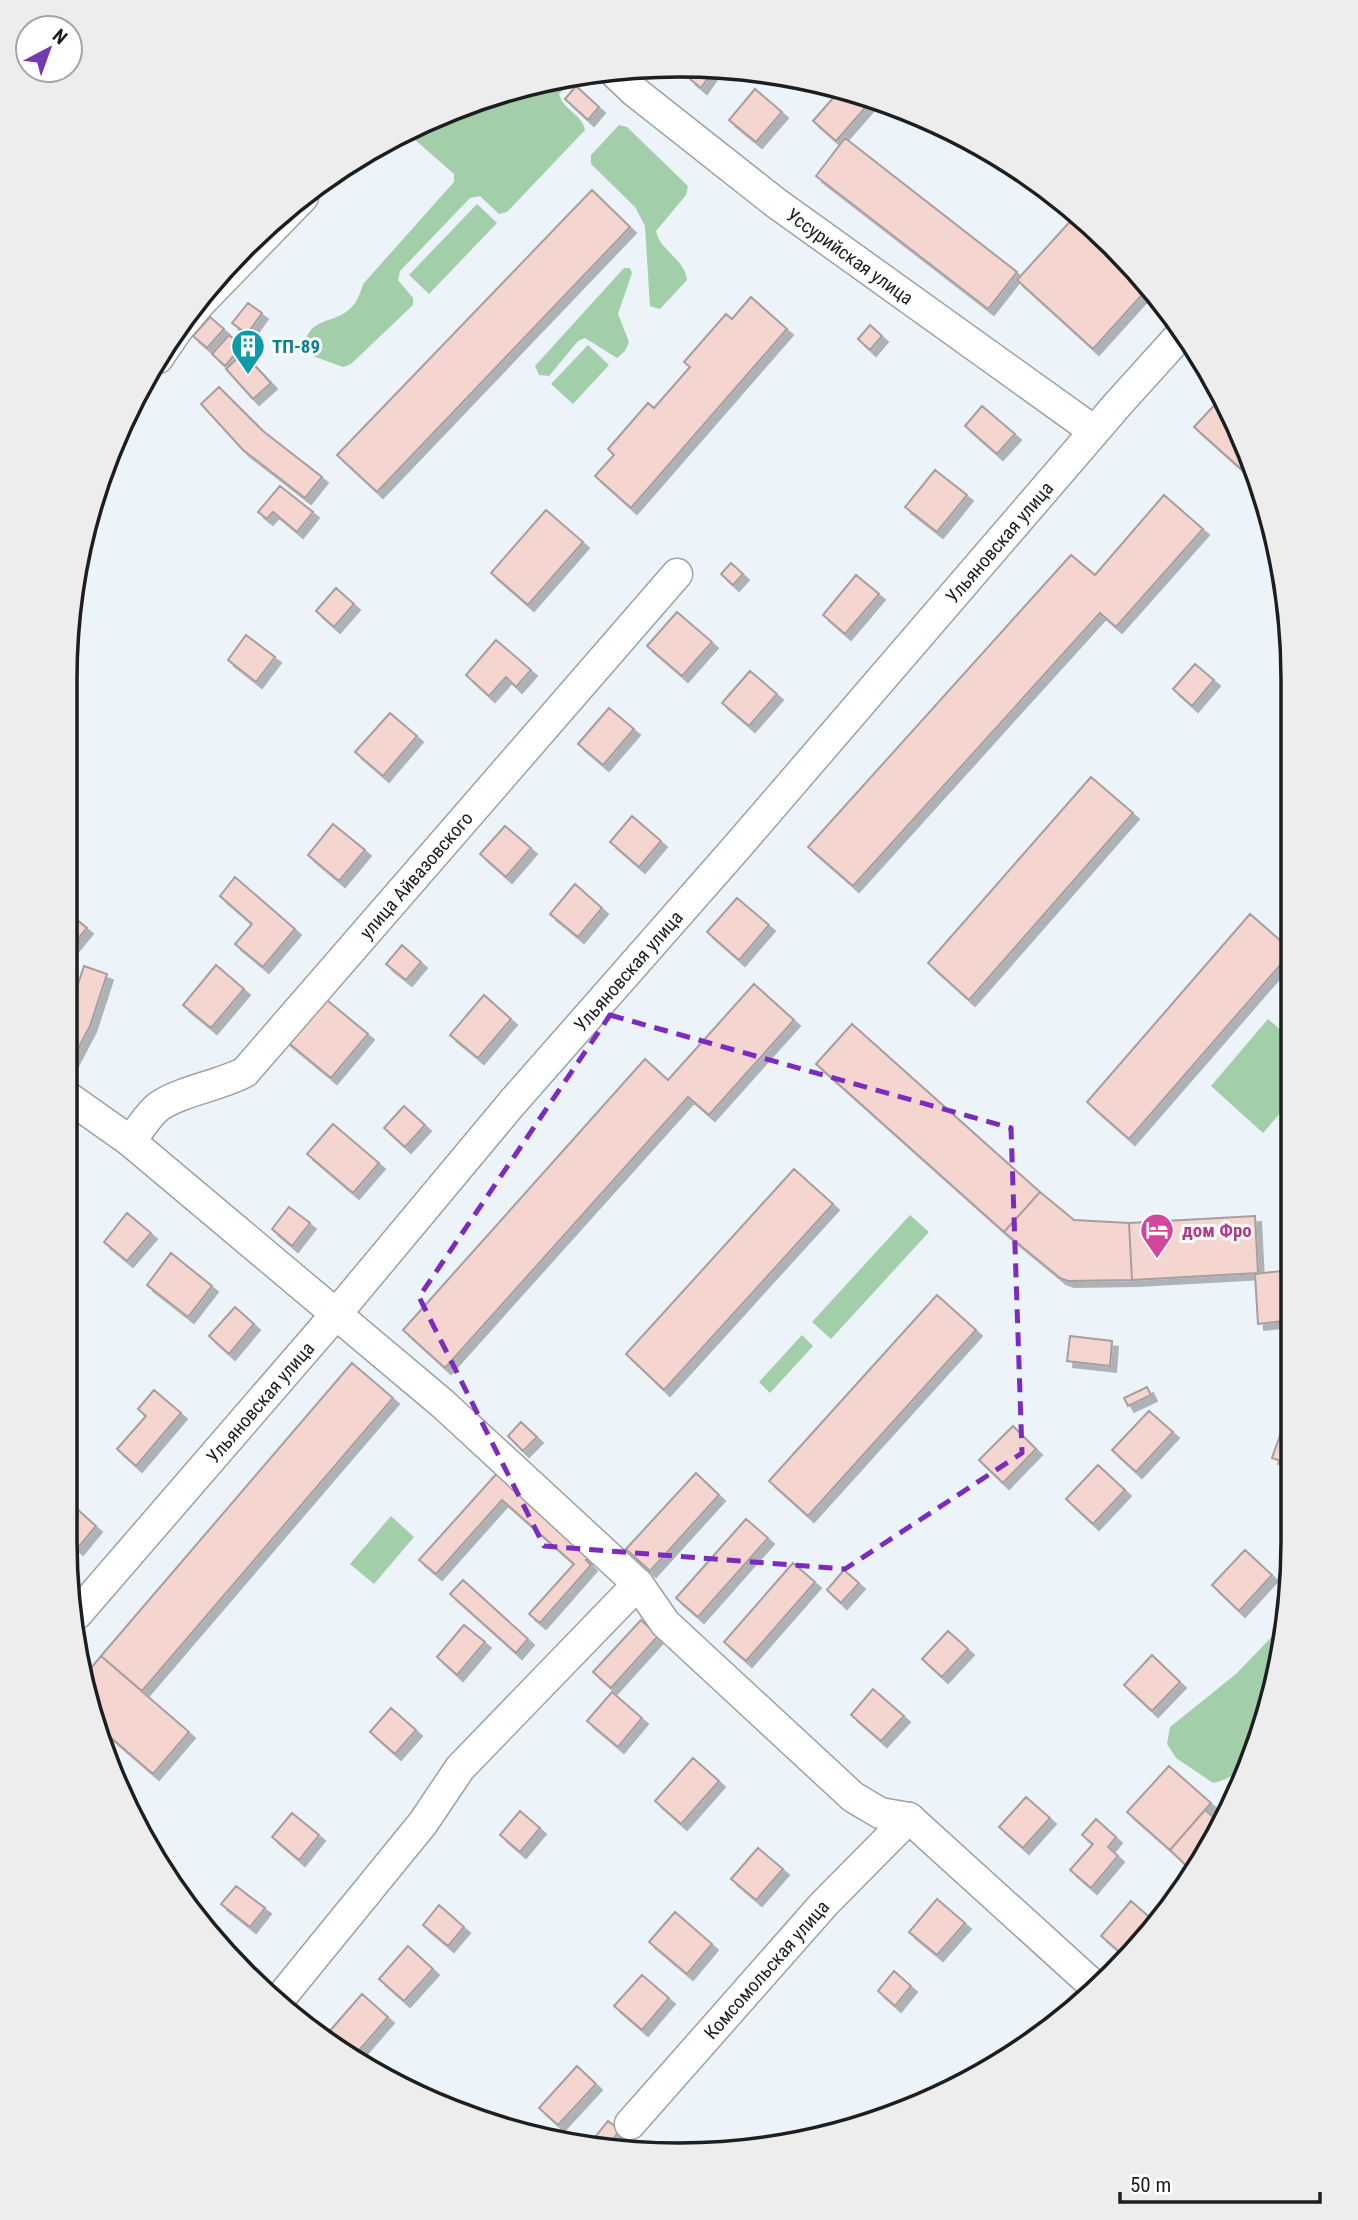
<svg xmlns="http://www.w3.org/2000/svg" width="1358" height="2220" font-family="'Roboto Condensed',sans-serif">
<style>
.green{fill:#a2ceaa}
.building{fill:#f5d5cf;stroke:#a79e9d;stroke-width:2;filter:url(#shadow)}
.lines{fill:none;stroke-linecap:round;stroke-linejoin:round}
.street-casing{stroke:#9ba1a6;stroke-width:33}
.street{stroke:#fff;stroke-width:30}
.marked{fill:none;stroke:#7b2cbf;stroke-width:5;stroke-dasharray:14 9;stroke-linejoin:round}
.labels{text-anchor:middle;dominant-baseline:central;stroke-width:6;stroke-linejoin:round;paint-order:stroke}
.street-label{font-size:19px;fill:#1c1e20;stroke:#fff}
.culture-label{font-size:19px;font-weight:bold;fill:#0d838f;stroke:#fff;text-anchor:start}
.hotel-label{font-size:19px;font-weight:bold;fill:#b23c85;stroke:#fff;text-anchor:start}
.rim{fill:none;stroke:#1c1e20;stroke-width:3.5}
</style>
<defs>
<filter id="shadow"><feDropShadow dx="6" dy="6" stdDeviation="0" flood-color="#0004"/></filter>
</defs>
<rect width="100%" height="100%" fill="#ecf3f9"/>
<!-- green -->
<path class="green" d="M560,76H569L566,87L559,94C563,110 582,114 585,130L507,212L499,214L480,196L470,198L400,271L398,280L413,298V305L351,364L343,367L302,352C309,311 337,328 355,303C359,298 361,289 364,283L454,182V174L414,139L412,129L444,111Z
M619,125L627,127L688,186L686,195L656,231C660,251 685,259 687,280L660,309L650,306L645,226L635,207L591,164V155Z
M477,204L497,223L429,294L409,275Z
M624,268H630L632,273L618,314L629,342L625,351L617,358L585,338L578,341L549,376L539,375L535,366Z
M588,345L609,365L573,404L551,384Z
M1268,1019L1290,1038V1102L1263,1133L1211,1086Z
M910,1215L929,1232L831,1339L812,1322Z
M802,1335L813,1346L770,1393L759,1382Z
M391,1516L414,1537L374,1584L350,1564Z
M1283,1625C1277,1657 1267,1738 1249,1761C1240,1773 1227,1780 1213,1783L1176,1758L1167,1744L1170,1727L1236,1674Z"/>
<!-- building -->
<path class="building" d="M699,67L715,68L701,88L690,79Z
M576,86L599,107L588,120L565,99Z
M755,89L782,112L756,142L729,120Z
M841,89L873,99L836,141L813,121Z
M845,138L1017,272L988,309L816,176Z
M592,190L630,227L377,492L337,455Z
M1075,216L1141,274L1150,286L1093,349L1017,280Z
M751,297L787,329L631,508L595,476L614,455L608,449L648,403L654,408L690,367L684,362L726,314L732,319Z
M248,303L262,313L247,334L232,323Z
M210,317L224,329L207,348L193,336Z
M870,325L882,336L870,350L858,339Z
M229,335L242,346L225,366L212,354Z
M243,353L271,383L253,399L226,369Z
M219,387L263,431L322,477L305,498L243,450L201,404Z
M1222,397L1250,459L1241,469L1194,427Z
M1222,397L1250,459L1241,469L1194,427Z
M982,406L1015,434L997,454L965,426Z
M935,470L967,495L937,532L905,507Z
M280,486L313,512L297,532L273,512L267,519L258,512Z
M1164,495L1203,529L1116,627L1100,613L853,886L808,847L1071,555L1095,575Z
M546,510L583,542L528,605L491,573Z
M731,563L743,574L733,585L721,574Z
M856,575L879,594L845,634L823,615Z
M336,588L354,604L334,627L316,611Z
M677,612L712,642L682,676L647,646Z
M246,635L275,657L256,682L228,660Z
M496,640L531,670L516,687L506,677L489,696L466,675Z
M1195,664L1214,680L1192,706L1173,689Z
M750,671L777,694L749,726L722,703Z
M609,708L634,729L603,765L578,744Z
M390,713L417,736L383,776L355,752Z
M1091,777L1133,813L969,1000L928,963Z
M632,816L661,841L639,867L610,842Z
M333,824L365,850L339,881L308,855Z
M505,826L531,848L506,877L480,854Z
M235,877L295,929L263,967L235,944L252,924L220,896Z
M575,884L602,908L578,937L550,914Z
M737,898L769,925L739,960L707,932Z
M66,911L87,928L71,947L66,943Z
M1250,914L1289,948V955L1129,1139L1087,1102Z
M402,945L421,962L406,980L386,964Z
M216,965L244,989L211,1028L183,1005Z
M84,966L107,974L90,1026L70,1064L65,1062L66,1020Z
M754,984L794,1020L709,1115L688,1097L445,1368L403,1330L645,1059L668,1080Z
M484,995L511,1019L478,1058L450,1035Z
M322,996L368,1034L331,1078L285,1040Z
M852,1024L1040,1192L1004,1232L816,1064Z
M404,1106L425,1125L405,1147L384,1128Z
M333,1124L379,1163L353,1193L307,1154Z
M794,1169L833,1204L664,1390L626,1354Z
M1040,1192L1074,1220L1129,1223L1132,1280L1068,1281L1060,1278L1004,1232Z
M289,1207L310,1223L292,1246L272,1229Z
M127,1213L151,1233L127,1261L104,1242Z
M1255,1216L1258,1273L1132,1280L1129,1223Z
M171,1253L212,1286L188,1317L147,1285Z
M1291,1270V1320L1258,1324L1255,1274Z
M937,1295L976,1330L808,1516L769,1481Z
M235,1307L254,1324L229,1354L209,1336Z
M1070,1336L1112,1341L1110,1366L1067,1361Z
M352,1363L393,1398L142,1691L101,1656Z
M1147,1387L1151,1395L1128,1406L1124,1398Z
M154,1390L181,1413L136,1466L117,1449L146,1416L138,1409Z
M1149,1411L1173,1432L1136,1472L1112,1450Z
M521,1422L537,1437L523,1451L508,1436Z
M1013,1426L1036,1449L1003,1483L979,1460Z
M1283,1427L1291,1430V1465L1272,1458Z
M1098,1465L1125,1490L1093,1524L1066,1499Z
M499,1471L591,1555L586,1560L591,1565L540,1623L529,1614L574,1564L502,1500L436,1574L419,1560Z
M696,1473L719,1495L650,1571L626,1549Z
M77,1509L96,1526L77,1549L65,1538V1523Z
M746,1519L768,1538L698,1617L676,1598Z
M1245,1550L1272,1575L1239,1611L1212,1585Z
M793,1563L815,1582L746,1661L724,1642Z
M844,1570L859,1583L841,1603L827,1590Z
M463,1580L528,1639L516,1653L450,1594Z
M641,1620L658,1636L611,1688L593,1672Z
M464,1625L485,1642L457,1675L437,1657Z
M948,1631L968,1649L942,1677L922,1659Z
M1152,1655L1180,1682L1152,1711L1124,1685Z
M101,1656L189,1732L153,1774L95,1724L87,1673Z
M873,1689L904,1716L881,1741L851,1715Z
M612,1692L642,1718L618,1747L587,1721Z
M391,1708L416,1730L395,1754L370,1732Z
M693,1758L719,1781L681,1824L655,1801Z
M1169,1766L1211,1803L1170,1850L1127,1812Z
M1026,1797L1050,1818L1023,1848L999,1827Z
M1205,1810L1219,1822L1194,1873L1170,1850Z
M520,1811L540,1828L520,1852L500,1835Z
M292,1813L319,1835L299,1860L272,1837Z
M1096,1819L1116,1837L1108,1847L1118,1856L1091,1888L1070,1870L1093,1844L1082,1835Z
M758,1848L783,1869L756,1900L731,1879Z
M236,1886L265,1908L250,1927L221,1904Z
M937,1899L965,1923L937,1955L909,1932Z
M1131,1901L1154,1921L1122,1954L1101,1936Z
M439,1905L464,1927L448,1946L423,1925Z
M675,1912L712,1944L687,1974L649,1942Z
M408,1946L433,1969L404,2001L379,1979Z
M894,1971L911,1986L895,2006L878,1991Z
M642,1975L669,1998L642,2030L614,2006Z
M362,1994L388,2017L355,2055L328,2033Z
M577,2066L596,2084L558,2125L539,2108Z
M608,2121L620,2130L609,2144L592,2141Z"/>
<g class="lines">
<!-- street casing -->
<g class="street-casing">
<g id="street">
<path id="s1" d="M613,71L634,91L776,203L1094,431"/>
<path d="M158,358L177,330L202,301L303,197"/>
<path d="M65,1095L130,1141L443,1404L638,1584L665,1623L853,1797L880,1813L909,1818L1093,1985"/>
<path id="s2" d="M130,1141C139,1131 147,1116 158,1107C180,1091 219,1086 245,1072L677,574"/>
<path id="s3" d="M77,1614L337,1313L512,1103L737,847L1118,404L1183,332"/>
<path d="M278,2001L423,1823L460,1768L638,1584"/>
<path id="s4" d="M630,2124L824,1904L909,1818"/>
</g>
</g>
<!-- street -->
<use href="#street" class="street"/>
</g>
<!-- marked area -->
<path class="marked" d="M610,1015L1011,1128L1022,1453L845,1569L544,1546L419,1297Z"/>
<!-- icons -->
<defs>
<g id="building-pin" transform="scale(1.75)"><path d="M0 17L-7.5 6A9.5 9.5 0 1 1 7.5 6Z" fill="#0f9aa8" stroke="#fff"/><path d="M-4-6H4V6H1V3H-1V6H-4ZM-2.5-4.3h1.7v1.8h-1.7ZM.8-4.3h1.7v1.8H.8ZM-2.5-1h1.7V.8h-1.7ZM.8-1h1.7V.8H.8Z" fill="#fff"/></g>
<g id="hotel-pin" transform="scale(1.75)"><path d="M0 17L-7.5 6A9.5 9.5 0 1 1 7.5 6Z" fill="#d1479c" stroke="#fff"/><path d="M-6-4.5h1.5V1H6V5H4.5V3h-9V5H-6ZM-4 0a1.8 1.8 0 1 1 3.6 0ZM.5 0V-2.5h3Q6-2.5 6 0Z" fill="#fff"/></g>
</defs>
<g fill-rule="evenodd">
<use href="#building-pin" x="248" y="346"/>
<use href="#hotel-pin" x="1157" y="1230"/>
</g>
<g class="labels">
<!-- street labels -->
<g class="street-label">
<text stroke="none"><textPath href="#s1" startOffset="301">Уссурийская улица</textPath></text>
<text stroke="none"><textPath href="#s3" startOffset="1414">Ульяновская улица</textPath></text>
<text stroke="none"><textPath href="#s2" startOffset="399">улица Айвазовского</textPath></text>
<text stroke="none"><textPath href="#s3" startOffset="847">Ульяновская улица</textPath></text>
<text stroke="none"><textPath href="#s3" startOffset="280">Ульяновская улица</textPath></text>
<text stroke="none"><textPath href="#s4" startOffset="206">Комсомольская улица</textPath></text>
</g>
<!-- culture labels -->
<g class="culture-label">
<text x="272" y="346">ТП-89</text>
</g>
<!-- hotel labels -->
<g class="hotel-label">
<text x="1182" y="1230">дом Фро</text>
</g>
</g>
<!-- crop -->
<path d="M0 0H1358V2220H0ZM679 77H679A602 602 0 0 1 1281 679V1541A602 602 0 0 1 679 2143H679A602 602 0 0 1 77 1541V679A602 602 0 0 1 679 77Z" fill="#ededed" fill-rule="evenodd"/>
<path class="rim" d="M679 77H679A602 602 0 0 1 1281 679V1541A602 602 0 0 1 679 2143H679A602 602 0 0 1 77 1541V679A602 602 0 0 1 679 77Z"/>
<!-- north arrow -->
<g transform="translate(49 49) rotate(41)"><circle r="33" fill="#ffffff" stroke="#a4a5a6" stroke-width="2"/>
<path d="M0-5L12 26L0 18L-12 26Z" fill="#723bb2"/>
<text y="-10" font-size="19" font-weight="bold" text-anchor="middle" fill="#1c1e20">N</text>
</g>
<!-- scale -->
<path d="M1120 2192v10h200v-10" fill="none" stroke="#1c1e20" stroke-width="3.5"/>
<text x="1130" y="2192" font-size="21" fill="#1c1e20" stroke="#ffffff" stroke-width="5" paint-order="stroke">50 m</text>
</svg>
